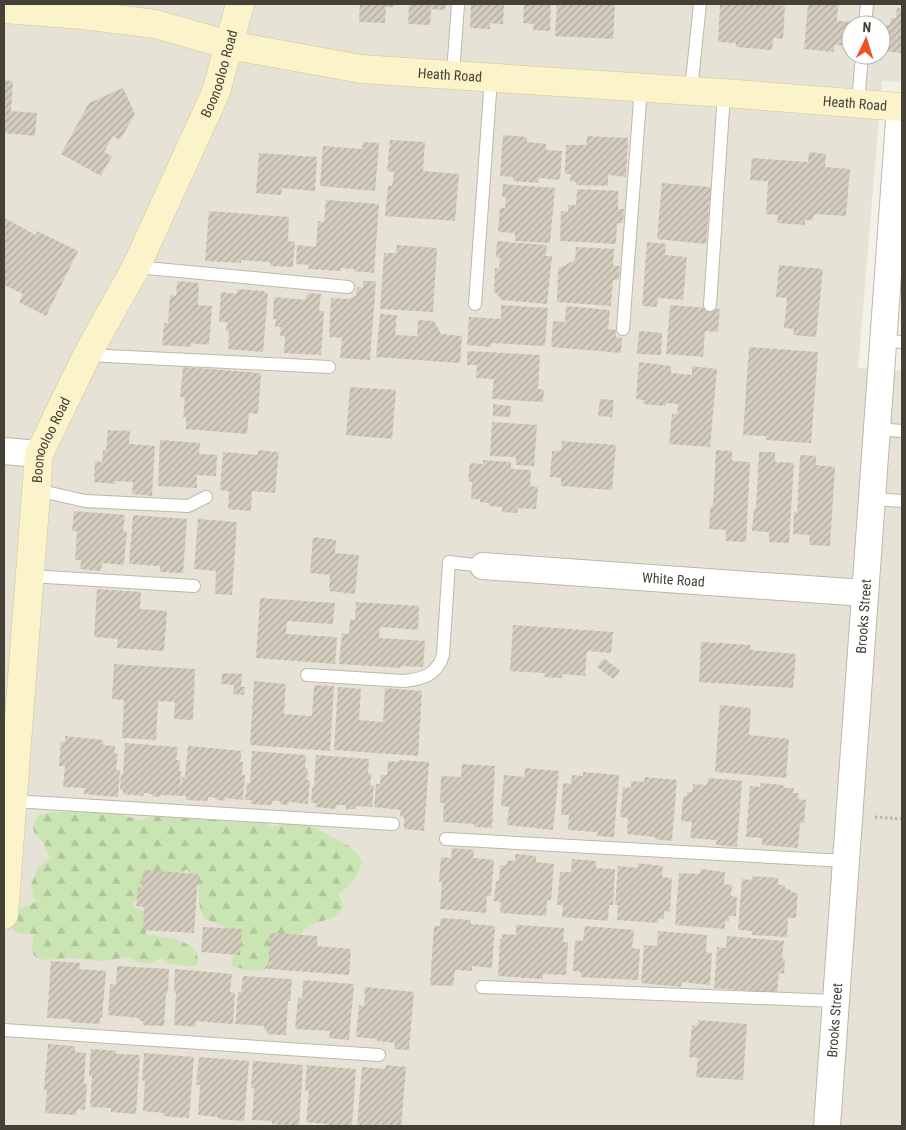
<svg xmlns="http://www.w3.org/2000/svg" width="906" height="1130" font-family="'Roboto Condensed',sans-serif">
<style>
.residential{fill:#e6e2d6;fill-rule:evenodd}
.forest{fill:url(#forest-firs)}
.building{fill:url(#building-hatch)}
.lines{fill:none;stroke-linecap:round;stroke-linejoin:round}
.lane-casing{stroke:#beb8ab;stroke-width:14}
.street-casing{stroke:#beb8ab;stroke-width:28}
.secondary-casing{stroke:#d0c599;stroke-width:29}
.path{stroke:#beb59d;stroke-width:3;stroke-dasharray:2.5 2.5;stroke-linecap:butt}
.lane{stroke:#fff;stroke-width:12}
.street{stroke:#fff;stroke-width:26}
.secondary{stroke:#fbf3c9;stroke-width:28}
.labels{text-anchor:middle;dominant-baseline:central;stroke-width:5;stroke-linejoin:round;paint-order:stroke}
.street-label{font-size:14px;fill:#454137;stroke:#fff}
</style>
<defs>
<pattern id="forest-firs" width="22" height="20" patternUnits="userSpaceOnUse" patternTransform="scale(1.25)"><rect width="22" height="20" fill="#cae5b3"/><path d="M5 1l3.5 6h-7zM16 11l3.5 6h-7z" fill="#afc69b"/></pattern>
<pattern id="building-hatch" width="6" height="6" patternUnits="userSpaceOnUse" patternTransform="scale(1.25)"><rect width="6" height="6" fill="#d4cdbe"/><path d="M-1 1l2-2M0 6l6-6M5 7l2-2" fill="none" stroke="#aea89b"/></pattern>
</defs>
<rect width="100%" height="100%" fill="#f3f0e8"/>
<!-- residential -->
<path class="residential" d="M4,4H902V82L882,81L858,368L902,371V1126H4ZM851,25H881V55H851Z"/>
<!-- forest -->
<path class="forest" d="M106,810L122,815L141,820L161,814L220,819C226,822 230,820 237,820C247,820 257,821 267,823L270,827L295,821L303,823L313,827L349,846L359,856L362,862C359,875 350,887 338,894L344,906L340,913L335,917L310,925L303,931L289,956L264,970L251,971L232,966V960L238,949L228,928L205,919C199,910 198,897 199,887L190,876L187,869C171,883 149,888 133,903L135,908L141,909L146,913V934C162,937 205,940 197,965L191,966L166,963L162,957L150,964L139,963L130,957L103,961L68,958L45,960L38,958L34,956L32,950L33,940L35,934C25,935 14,934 8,924L16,908L31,905L37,900L32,897L33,892L31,885L38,868L51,856L47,854L44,843L39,839L34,832L33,826L37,817L45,813Z"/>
<!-- building -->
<path class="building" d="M360,4H393V7H386L385,23L359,22Z
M409,4H446L445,10L431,9L430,25L408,24Z
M471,4H504L503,24L490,23V29L470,28Z
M524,4H551L550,31L533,30L534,24L523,23Z
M557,4H615L613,39L555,36Z
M720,4H759L785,6L783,39L773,38L772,50L736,47V43L718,42Z
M808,4H838L837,21L856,22V25H851V46L834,45V52L804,49Z
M897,8L902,9V53L881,51L882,25H890L891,18H896Z
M4,80L13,81L11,111L37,113L35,136L4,133Z
M123,88L135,114L120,140L113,136L104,152L112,156L101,176L61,154L89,103Z
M503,135L527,137V142L546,144V150L562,151L560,180L539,178L538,183L513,181V177L500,176Z
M587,136L628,138L626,177L608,175V186L576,185V182L570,181L571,174H565L566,145H586Z
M390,140L425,142L423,171L459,174L455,221L385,216L388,186H392L394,172L387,171Z
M363,142L379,143L375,191L320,186L323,146L362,149Z
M809,152L826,154L825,167L850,169L846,216L814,214L813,220H805V225L777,223L778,215L766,214L768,181L750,180L752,158L808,162Z
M259,153L317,157L315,191L282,188L281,195L256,193Z
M662,183L711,187L706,244L657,239Z
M503,184L555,188L550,243L515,241V233L498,232L500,208H505L506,197H502Z
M577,189L618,191V209H624L623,223H617L616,244L560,241L561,211L568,212V205H576Z
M326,200L379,204L374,273L354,271V269L341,268V271L308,269L309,265L296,264L297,245L316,247L318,221L324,222Z
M209,211L289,217L288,241L295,242L293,267L271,266L270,262L241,260V263L205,261Z
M4,218L36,235L37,231L78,251L46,316L19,302L23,294L4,285Z
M497,241L547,245L546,256H552L547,304L502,300L494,291L495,268L499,269L500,258L496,257Z
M647,242L666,244L665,255L687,257L683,300L658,298L657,307L642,306Z
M397,245L437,248L433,312L380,309L384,253H396Z
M576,247L614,249L613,266H620L619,279L613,280L611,306L557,302L558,269L575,260Z
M779,265L823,269L816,337L793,335L794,329L784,328L787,298L776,297Z
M177,281L199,283L198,305L212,306L209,345L191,343V347L162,345L164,323H168L170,295L176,296Z
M363,281H376L370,360L340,358L342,338L329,337L331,298L349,299L356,296L357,287L363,288Z
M237,289L263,291L268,294L263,352L228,349L229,331H226L227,322H219L221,292L237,294Z
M308,293L321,294L319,311H324L321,355L284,353L285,336H280L281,327H275L276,319H273L274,297L305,300Z
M501,305L548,308L545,346L492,343L490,347L467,345L469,317L501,319Z
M670,305L720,309L718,332L705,331L703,357L666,354Z
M566,306L610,310L608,329L616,330V337L622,338L621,353L551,347L553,321L565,322Z
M380,314L397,315L395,335L417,336L418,320L434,321L441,334L462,336L460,363L376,357Z
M639,331L662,333L661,355L637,354Z
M749,347L818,352L811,443L766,440V436L743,435Z
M467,351L540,355L538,389L544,390L543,402L492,399L494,379L476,378L477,365H467Z
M639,362L671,366V373L692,375V366L717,369L710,447L669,444L672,414H677L678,404L666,403V406L643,404L644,400L636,399Z
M183,367L261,373L258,414L249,413L247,434L186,429V417H183L185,398L180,397Z
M350,387L396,390L392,439L346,435Z
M600,399L614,400L612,417L598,416Z
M493,404L511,406L510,417L493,416Z
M492,422L537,425L534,466L516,465V457L490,456Z
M108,430L130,431L129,444L155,446L152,496L132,494L133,482L116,481L115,484L94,482L95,461L102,462L103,450L106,451Z
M160,440L200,443L199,454L217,455L216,476L197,475V488L158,486Z
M562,441L616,445L612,490L561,486V478L550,477L552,451H561Z
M258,450L279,452L275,493L252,491L251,511L228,509L229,491L220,490L223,452L258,455Z
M716,450L732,451V461L750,462L746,542L726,541V530L709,529L710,508L713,506Z
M759,452H775V462L794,463L789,543L769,542V532L752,531L754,509L756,508Z
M800,455L816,456V465L835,467L830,546L809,545L810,535L793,534L794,512H797Z
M483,460L511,462V469L531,470L530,486L538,487L536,509L518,508L517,513L502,512V507L489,506V503L480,502V499H471L472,482L468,481L470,463L483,464Z
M74,511L125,515L123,531H127L124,565L102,563L101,571L80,569L81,560H75L77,531H72Z
M133,515L187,519L183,573L160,572V566L129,564Z
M198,519L237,522L232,595L215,594L216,571L194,569Z
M313,537L336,540L335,553L359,555L355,594L329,591L330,575L310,573Z
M97,589L141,592L140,609L167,611L164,651L117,648L118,639L94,637Z
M260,598L335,603L333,624L287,621L286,634L337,637L335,664L256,658Z
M356,602L419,606L418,630L380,627L379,638L425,641L423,667L401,666V668L339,664L342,633L349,634L350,619L355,620Z
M513,625L613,632L611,653L587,651L585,676L562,674V678L544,677L545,673L510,671Z
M701,642L751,645L750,650L796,654L793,688L699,682Z
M604,658L620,671L613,679L597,667Z
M114,664L195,669L193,720L174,719L175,702L158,701L156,740L122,738L124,700L112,699Z
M222,673L242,674L241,687H245L244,695L233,694L234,685L221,684Z
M254,681L286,684L284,714L312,716L314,685L334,686L330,751L250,745Z
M338,687L361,689L359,720L383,722L385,688L422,691L418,756L334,750Z
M720,705L751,708L749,735L789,739L786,778L715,772Z
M65,736L103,740V745L115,746L114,753L118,754L116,770H120L118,797L84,794L85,788L63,787L65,766H59L61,742H65Z
M125,743L178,747L176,760H180L179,771H181L180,792L182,777H185L188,746L242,751L240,762H243L242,775H245L243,800L225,798V801L217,800V798L208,797V801L186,800V796L160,795V797L152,796V794L144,793L143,796L123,794V790H120L121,774H123Z
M252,751L306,755L305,768H308L307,780H310L308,804L289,802L288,805L280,804V801H272V805L251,804V800H245L247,783H250Z
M316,755L369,759L368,773L371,774L370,785L374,786L372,807L356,806L355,809H346V805H336L335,809L316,807V803H311L312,788L314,787Z
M399,760L429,762L424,831L404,829V817L400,816L401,810L374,807L376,784H380L381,775H387L388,761L399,762Z
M462,764L495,766L492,828L474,827V824L443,822L444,803H440L441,776L461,777Z
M525,768L559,771L553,830L507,825L509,807L501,806L504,775L524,777Z
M583,772L619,775L614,837L597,836L598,832L568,830L569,815H561L563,783L571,784L572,775L583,776Z
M645,777L677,780L672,841L655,839V837L627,834L628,818L620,817L623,787L631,788V781L644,782Z
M708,778L742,781L737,847L716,845L717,840L690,838L692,822L681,821L683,796H687V792H692L693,784L707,785Z
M761,783L783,785L785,788H794L793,793H799L798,799L806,800L804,823H800L798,848L762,845V838L746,837L750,786L760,787Z
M452,848L474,850L473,858L494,860L491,896H487L486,913L440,909L442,882H439L441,857L451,858Z
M515,854L536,856V862L554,864L551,901L547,900L546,916L500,913L501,902L494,901L496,881H499L500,865H507V860L515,861Z
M572,859L596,861V868L615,869L613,905H609L608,921L562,917L563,905H557L560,872H571Z
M638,863L663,866L662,877L672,878L670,912L664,911V919L658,918V923L617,920L618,905H615L618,866L638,868Z
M701,869L725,872L724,884L732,885L731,896L737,897L736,916H729V921H725V929L675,925L679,873L700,874Z
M143,870L198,874L194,933L143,930L144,907L136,906L138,887L142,888Z
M752,876L778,878V885H785V889L791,890V892L798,893L796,918H788L787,937L752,935V931L738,930L742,879L752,880Z
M441,918L471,920V924L495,926L492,968L472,966V971L455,970L453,986L430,985L434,926H440Z
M516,925L564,928L563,942H568L566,975L543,974V979L498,976L500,939H502V934L516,935Z
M585,926L634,930L632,948L640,949L638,980L581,977V972L573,971L575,940L583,941Z
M203,927L242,929L240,955L201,952Z
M658,931L707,935L706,952L712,953L710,985L682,982L681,987L641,983L644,945L657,946Z
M270,933L318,936L317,946L351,949L349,975L268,969Z
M727,936L784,941L782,958L785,959L784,974L779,973L777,993L714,988L717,947L726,948Z
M51,961L80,963L79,969L106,971L102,1018L100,1017V1024L70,1022V1019L47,1018Z
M117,966L169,969L168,993H166L164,1026L143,1025V1021H139V1018L108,1015L110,984L116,985Z
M175,969L232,974L230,992L235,993L233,1024L196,1021L195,1027L174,1025L176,993H174Z
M243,976L292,979L290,1001H288L286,1035L267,1034V1030L264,1029V1026L235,1024L238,992H241Z
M303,980L354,984L349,1040L329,1038L330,1031L295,1029L298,998H302Z
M365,987L414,992L409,1050L394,1049L395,1043L377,1041V1039L356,1037L359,1005L364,1006Z
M698,1020L747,1024L743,1080L696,1077L698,1058L689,1057L692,1025L697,1026Z
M48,1044L75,1046V1052L86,1053L84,1084H87L85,1110L77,1109L76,1115L45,1113L47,1090H44Z
M91,1049L116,1051V1054L140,1055L136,1114L111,1112V1108L90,1107L92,1076H89Z
M144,1053L194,1057L189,1118L163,1116L164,1113L143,1111L145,1081L142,1080Z
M199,1057L249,1061L244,1121L218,1119V1117L198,1115L200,1085H196Z
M253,1061L303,1065L299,1126L272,1124V1121L252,1120L254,1088H251Z
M307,1065L356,1069L352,1126H325L326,1124L306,1122L309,1091H305Z
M386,1065L406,1067L401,1126H357L362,1067L385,1069Z"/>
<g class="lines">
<!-- lane casing -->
<g class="lane-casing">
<path id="lane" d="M865,25L867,4
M453,74L458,4
M691,90L700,4
M858,103L862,55
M136,267L348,287
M475,304L491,78
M710,305L724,93
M623,329L641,87
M884,341L902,342
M87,355L329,367
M877,429L902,431
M37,490L85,501L188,506L206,497
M871,499L902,501
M30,576L194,586
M307,675L404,681C423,679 437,675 443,655L449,562L483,566
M13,801L393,824
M446,839L845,861
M482,987L835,1001
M4,1030L379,1055"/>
</g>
<!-- street casing -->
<g class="street-casing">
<g id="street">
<path d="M4,451L39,454"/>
<path id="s1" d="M483,566L864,593"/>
<path id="s2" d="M827,1126L900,107"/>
</g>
</g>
<!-- secondary casing -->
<g class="secondary-casing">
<g id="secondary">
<path id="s3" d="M4,9L82,15L155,24L229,45L361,69L724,93L902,107"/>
<path id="s4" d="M4,915L39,454L87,355L136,267L216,92L240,4"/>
</g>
</g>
<!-- path -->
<path class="path" d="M875,817L902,819"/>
<!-- lane -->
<use href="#lane" class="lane"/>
<!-- street -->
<use href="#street" class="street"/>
<!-- secondary -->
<use href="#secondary" class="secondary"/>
</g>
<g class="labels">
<!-- street labels -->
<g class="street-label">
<text stroke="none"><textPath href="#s4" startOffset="884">Boonooloo Road</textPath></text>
<text stroke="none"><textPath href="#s3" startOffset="452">Heath Road</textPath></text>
<text stroke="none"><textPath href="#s3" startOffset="858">Heath Road</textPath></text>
<text stroke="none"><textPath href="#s4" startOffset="479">Boonooloo Road</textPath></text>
<text stroke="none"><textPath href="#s1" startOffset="191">White Road</textPath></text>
<text stroke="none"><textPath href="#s2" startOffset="511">Brooks Street</textPath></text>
<text stroke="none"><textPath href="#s2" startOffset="106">Brooks Street</textPath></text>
</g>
</g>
<!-- border -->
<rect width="906" height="1130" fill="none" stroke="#454137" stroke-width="10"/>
<!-- north arrow -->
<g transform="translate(866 40) rotate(4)"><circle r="24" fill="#ffffff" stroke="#b5b3af"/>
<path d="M0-4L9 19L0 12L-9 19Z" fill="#ed5224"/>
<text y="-8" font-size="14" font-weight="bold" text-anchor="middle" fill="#454137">N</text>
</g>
</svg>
